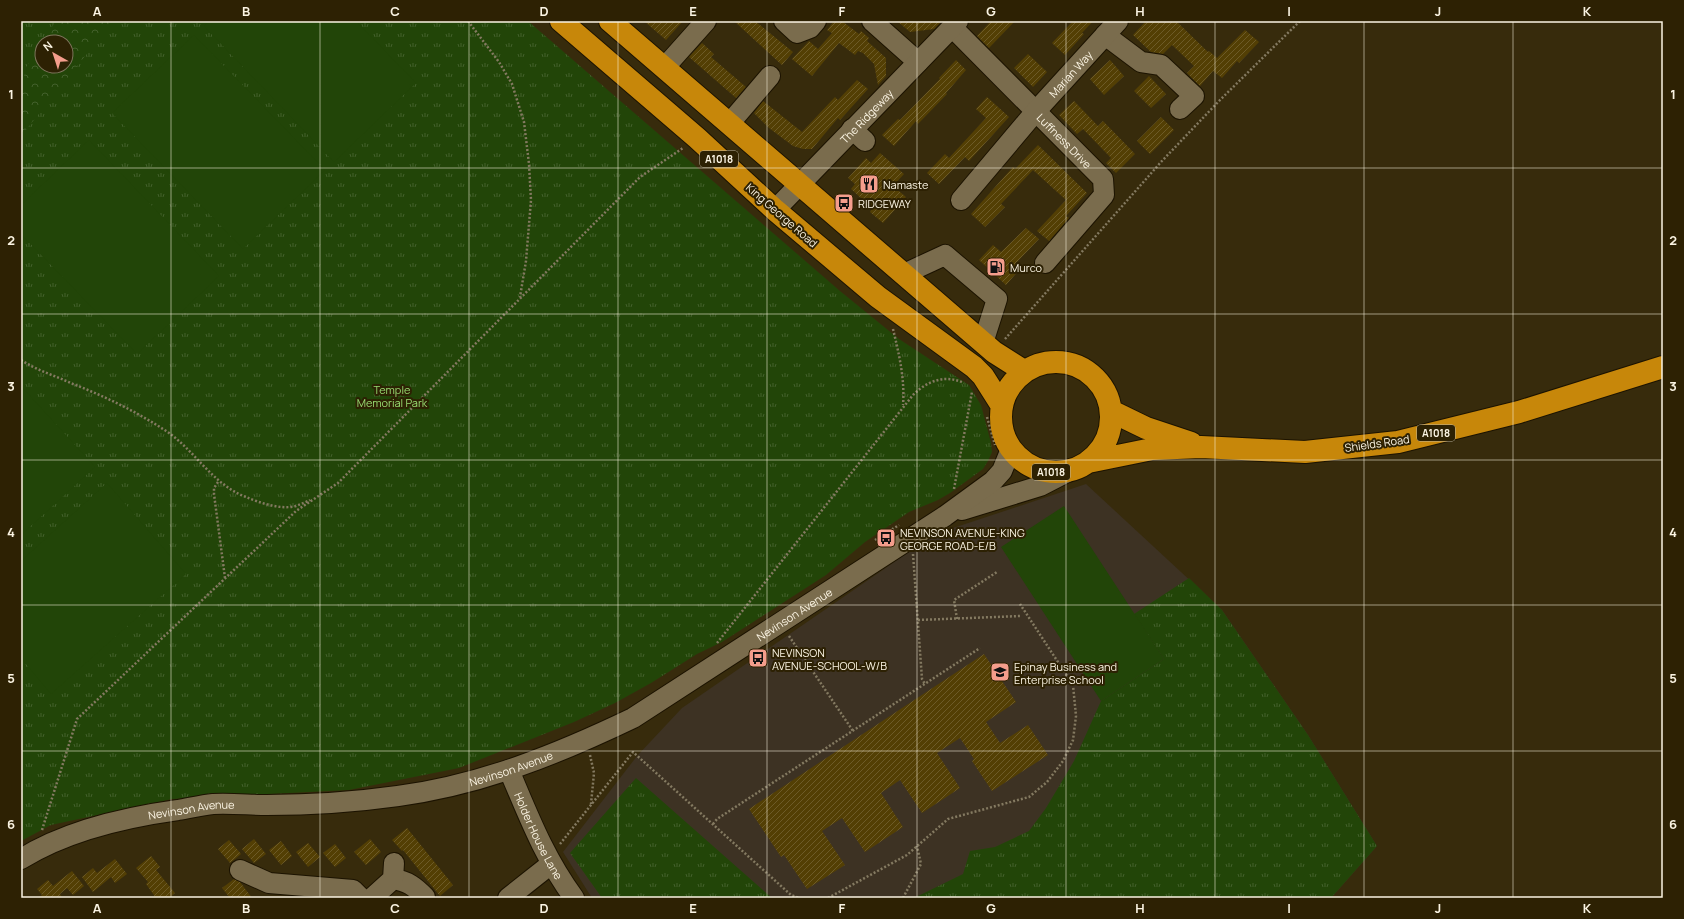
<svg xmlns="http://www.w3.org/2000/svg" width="1684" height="919" font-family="Manrope,sans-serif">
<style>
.education{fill:#3d3223}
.grass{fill:url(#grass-tufts);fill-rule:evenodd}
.forest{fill:url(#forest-crowns)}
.pitch{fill:#224508}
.building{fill:url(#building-hatch)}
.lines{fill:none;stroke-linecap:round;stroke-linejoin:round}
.minor-casing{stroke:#1c1300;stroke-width:22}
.highway-casing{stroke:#1c1300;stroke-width:24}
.path{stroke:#847a61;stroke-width:2.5;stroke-dasharray:2 2;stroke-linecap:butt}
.minor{stroke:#7a6c4d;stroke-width:20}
.highway{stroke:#c7870a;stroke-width:22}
.grid{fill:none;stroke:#fbf4e3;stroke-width:1;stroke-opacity:0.55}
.labels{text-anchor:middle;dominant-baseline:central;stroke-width:4;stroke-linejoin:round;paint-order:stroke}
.shield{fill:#2d2103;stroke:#bdb5a0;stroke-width:1}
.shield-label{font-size:10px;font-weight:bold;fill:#fbf4e3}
.street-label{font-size:11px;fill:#fbf4e3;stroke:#2d2103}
.poi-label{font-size:11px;fill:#fbf4e3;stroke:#2d2103;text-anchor:start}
.park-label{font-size:11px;fill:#98dd72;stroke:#2d2103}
.neatline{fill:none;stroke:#fbf4e3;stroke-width:1.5}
.grid-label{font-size:13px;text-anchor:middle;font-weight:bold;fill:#fbf4e3}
</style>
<defs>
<pattern id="grass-tufts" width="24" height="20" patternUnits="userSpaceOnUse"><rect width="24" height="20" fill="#224508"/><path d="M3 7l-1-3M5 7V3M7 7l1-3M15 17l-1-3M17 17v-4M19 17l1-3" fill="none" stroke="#43602c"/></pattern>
<pattern id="forest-crowns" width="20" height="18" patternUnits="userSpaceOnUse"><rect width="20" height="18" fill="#224508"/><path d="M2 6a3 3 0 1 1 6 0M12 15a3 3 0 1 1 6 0" fill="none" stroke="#43602c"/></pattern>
<pattern id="building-hatch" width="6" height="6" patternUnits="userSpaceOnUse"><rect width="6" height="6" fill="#533f04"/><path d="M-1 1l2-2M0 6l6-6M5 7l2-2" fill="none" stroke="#6d5b28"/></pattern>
</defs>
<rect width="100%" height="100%" fill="#372b0c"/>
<!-- education -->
<path class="education" d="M1086,484L1222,610L1308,735L1377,846L1331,898H592L563,852L637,756L682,708L935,534Z"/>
<!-- grass -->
<path class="grass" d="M21,21H528L840,291L899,339L969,385L981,405L991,443L992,452L988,461L983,469L950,493L938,500L909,512L865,542L826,575L722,642L697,654L651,683L615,703L574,722L459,768L349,790L172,799L51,825L21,841ZM42,42H66V66H42Z
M1189,578L1222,610L1308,735L1377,846L1331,898H914L963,874L970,851L995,847L1029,831L1046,808L1074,761L1101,701L1164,659L1134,614Z
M636,778L772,898H602L570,853Z"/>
<!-- forest -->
<path class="forest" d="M56,21H113L21,136V100L25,69L42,42V66H66V42H42Z"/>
<!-- pitch -->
<path class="pitch" d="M209,21H356L416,83L334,162L204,26Z
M194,35L325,170L243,249L112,113Z
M89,140L219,276L137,354L21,234V205Z
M21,386L95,467L21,535Z
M107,483L186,574L51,694L21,658V561Z
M1064,506L1164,659L1101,701L1001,547Z"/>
<!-- building -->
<path class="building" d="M644,21H683L666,40Z
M734,21H755L793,52L782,65Z
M834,21H842L859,34L861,31L869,38L867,41L886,58V76L878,85L874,64L863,53L858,51L855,55L839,43L812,76L792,59L809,41L818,49L832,33L827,30Z
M897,21H942L934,29L910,32Z
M991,21H1015L989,48L977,36Z
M1073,21H1093L1082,33L1084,34L1065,55L1052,43Z
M1146,21H1176L1208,52L1209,51L1217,58L1245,30L1259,42L1239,63L1237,61L1222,78L1213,71L1200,86L1187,73L1194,66L1172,45L1163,54L1151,52L1133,35Z
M702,43L714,54L711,57L746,87L736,98L689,57Z
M1028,54L1047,72L1033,87L1014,68Z
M956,60L966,70L946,93L947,94L918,124L916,121L894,146L882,135L898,119L900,120L940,79L939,78Z
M1110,60L1124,76L1104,95L1090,79Z
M1149,76L1166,94L1151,108L1134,91Z
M857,80L868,89L840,120L838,118L812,149H803L793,146L769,128L754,113L763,101L802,132L835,97L838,100Z
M987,97L1009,117L969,161L965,157L939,184L927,173L945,154L949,158L986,118L976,109Z
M1074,101L1098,126L1103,121L1135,154L1116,173L1106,163L1111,158L1083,129L1077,134L1059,115Z
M1161,117L1174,130L1150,154L1137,141Z
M1038,145L1087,193L1066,216L1069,218L1049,241L1037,231L1066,200L1033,170L1001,204L1005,207L985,227L971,214L1013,167L1015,169Z
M880,153L904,174L893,186L906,197L883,223L870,212L872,208L851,189L855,184L848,178L866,158L871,163Z
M1026,228L1039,239L1015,264L1020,269L1006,285L979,260L993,245L1001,252Z
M984,654L1016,702L986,722L1000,743L1028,725L1048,755L992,791L972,761L974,759L960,738L937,753L960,788L922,813L900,780L881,793L903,827L865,852L842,818L822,831L845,865L807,889L784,855L781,857L749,809Z
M407,828L453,885L440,896L403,850L402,851L392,840Z
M254,839L266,854L254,863L242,849Z
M370,839L381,852L366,865L354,852Z
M229,840L241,854L230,863L218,849Z
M281,841L292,856L281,865L269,850Z
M308,843L320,857L308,867L296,852Z
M335,844L346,858L335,867L323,853Z
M151,856L160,867L156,870L175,893L169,898H156L146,884L148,882L136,868Z
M115,859L127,874L115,883L111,877L93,892L82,877L93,868L97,873Z
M72,871L84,886L73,895L67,888L60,894L62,898H38L42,895L37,889L48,880L53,886Z
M234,879L240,882L252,898H230L222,888Z"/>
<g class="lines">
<!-- minor casing -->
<g class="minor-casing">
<g id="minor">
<path d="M784,21L797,33L810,28L816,21"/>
<path d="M872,21L918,62"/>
<path id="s1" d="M952,27L1103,179L1104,195L1045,263"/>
<path d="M1105,35L1141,62L1161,65L1194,96L1180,109"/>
<path d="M664,68L706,21"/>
<path d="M729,124L770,76"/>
<path d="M852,129L865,141"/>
<path id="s2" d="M961,200L1036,111L1118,21"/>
<path id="s3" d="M775,210L958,21"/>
<path d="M904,274L945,255L997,299L983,343"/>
<path d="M962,510L1040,486L1071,470"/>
<path id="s4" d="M509,770C529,817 544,857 574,898"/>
<path id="s5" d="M21,859C66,831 127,817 178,810C190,808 202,805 213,804C231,803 250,805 267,805C311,805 355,802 398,796C481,785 558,754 633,718L945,516L993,481L1002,471L1011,449"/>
<path d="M240,870L269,883L353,890L361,898"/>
<path d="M393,879C408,881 415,887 425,897"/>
<path d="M372,898L393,879L394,863"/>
<path d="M508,898L551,864"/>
</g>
</g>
<!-- highway casing -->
<g class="highway-casing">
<path id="highway" d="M561,21L697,138L775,210L878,297L974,367L983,376L1002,406
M610,21L994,352L1024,371
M1001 417a55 55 0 1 1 110 0a55 55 0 1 1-110 0Z
M1111,411L1146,428L1191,443
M1088,462L1152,449L1201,447L1305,452L1398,442L1519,412L1663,367"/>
</g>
<!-- path -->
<path class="path" d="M468,21L499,62L512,84L524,122L529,164L531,200L526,261L520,297
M21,22L22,21
M893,329C899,354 905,379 903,405
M1005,339L1161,162L1220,100L1300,21
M21,360C38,371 56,376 73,384C104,396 135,411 163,429C194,448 211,484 246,497C260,503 281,510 296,506C301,504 306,502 310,500
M987,417L995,445
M218,482L214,488V494L225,578
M954,489L972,392
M875,540L899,525
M913,554L922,679L925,684
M957,619L954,600L997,572
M918,620L1021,616
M789,636L853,731
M717,643L913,395C927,381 945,374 964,383
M590,755L594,773L591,804
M713,824L717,819L980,648
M42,830L77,719L296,511L338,483L640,177L683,148
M560,844L633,752L791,895L799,898
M828,898L907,855L948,819L1029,797L1047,782L1063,761L1073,740L1076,716L1073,685L1020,604
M903,898L921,864L917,846"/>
<!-- minor -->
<use href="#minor" class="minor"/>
<!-- highway -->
<use href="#highway" class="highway"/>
</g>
<!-- grid -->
<path class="grid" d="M171,21V898M320,21V898M469,21V898M618,21V898M767,21V898M917,21V898M1066,21V898M1215,21V898M1364,21V898M1513,21V898M21,168H1663M21,314H1663M21,460H1663M21,605H1663M21,751H1663"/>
<!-- icons -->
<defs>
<g id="restaurant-square" transform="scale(1)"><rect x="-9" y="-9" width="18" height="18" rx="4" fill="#f49d8c" stroke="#2d2103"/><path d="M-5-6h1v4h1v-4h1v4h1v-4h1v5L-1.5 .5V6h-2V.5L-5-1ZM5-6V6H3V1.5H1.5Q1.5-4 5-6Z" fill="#111"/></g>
<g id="bus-square" transform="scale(1)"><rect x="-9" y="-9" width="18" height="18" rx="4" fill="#f49d8c" stroke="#2d2103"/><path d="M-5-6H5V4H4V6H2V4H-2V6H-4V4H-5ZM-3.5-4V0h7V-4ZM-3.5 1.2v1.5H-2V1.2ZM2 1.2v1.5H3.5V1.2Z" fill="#111"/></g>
<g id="fuel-square" transform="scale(1)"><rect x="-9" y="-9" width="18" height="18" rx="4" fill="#f49d8c" stroke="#2d2103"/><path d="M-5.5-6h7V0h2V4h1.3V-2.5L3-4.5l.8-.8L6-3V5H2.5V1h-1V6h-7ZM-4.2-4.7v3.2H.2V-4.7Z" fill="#111"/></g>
<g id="school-square" transform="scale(1)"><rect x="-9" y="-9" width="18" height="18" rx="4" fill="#f49d8c" stroke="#2d2103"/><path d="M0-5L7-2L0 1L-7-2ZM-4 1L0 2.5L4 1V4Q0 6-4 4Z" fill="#111"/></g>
</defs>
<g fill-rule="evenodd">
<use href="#restaurant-square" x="869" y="184"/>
<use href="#bus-square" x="844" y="203"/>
<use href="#fuel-square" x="996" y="267"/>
<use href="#bus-square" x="886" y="538"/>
<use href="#bus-square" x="758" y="658"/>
<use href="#school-square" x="1000" y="672"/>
</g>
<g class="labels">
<!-- shield labels -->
<g class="shield">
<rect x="700" y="151" width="38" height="16" rx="3"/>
<rect x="1417" y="425" width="38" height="16" rx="3"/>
<rect x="1032" y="464" width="38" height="16" rx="3"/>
</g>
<g class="shield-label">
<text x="719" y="159">A1018</text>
<text x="1436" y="433">A1018</text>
<text x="1051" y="472">A1018</text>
</g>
<!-- street labels -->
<g class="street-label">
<text stroke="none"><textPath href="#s2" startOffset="167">Marian Way</textPath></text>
<text stroke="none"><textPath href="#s3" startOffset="131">The Ridgeway</textPath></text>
<text stroke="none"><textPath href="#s1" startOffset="160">Luffness Drive</textPath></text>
<text transform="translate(782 215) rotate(41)">King George Road</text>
<text transform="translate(1377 443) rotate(-8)">Shields Road</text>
<text stroke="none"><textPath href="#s5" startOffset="827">Nevinson Avenue</textPath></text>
<text stroke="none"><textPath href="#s5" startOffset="503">Nevinson Avenue</textPath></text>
<text stroke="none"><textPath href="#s5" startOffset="179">Nevinson Avenue</textPath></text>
<text stroke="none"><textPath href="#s4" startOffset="72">Holder House Lane</textPath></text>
</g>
<!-- poi labels -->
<g class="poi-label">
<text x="883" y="184">Namaste</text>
<text x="858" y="203">RIDGEWAY</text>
<text x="1010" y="267">Murco</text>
<text x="900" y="532">NEVINSON AVENUE-KING<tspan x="900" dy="13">GEORGE ROAD-E/B</tspan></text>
<text x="772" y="652">NEVINSON<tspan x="772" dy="13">AVENUE-SCHOOL-W/B</tspan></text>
<text x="1014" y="666">Epinay Business and<tspan x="1014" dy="13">Enterprise School</tspan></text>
</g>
<!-- park labels -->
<g class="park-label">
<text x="392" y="389">Temple<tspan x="392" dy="13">Memorial Park</tspan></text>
</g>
</g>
<!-- border -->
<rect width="1684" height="919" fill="none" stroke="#2d2103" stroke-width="44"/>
<!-- north arrow -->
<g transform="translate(54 54) rotate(321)"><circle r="19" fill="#2d2103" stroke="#7f755d"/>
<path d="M0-3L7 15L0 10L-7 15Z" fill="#f49d8c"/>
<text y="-6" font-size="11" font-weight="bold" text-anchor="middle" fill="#fbf4e3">N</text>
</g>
<rect x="22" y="22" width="1640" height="875" class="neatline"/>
<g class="grid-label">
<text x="97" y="16">A</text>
<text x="246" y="16">B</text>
<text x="395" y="16">C</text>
<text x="544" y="16">D</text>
<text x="693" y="16">E</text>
<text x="842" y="16">F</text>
<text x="991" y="16">G</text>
<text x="1140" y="16">H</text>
<text x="1289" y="16">I</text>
<text x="1438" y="16">J</text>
<text x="1587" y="16">K</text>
<text x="11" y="99">1</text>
<text x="1673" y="99">1</text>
<text x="11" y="245">2</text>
<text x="1673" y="245">2</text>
<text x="11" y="391">3</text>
<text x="1673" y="391">3</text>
<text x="11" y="537">4</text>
<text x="1673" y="537">4</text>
<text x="11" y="683">5</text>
<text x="1673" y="683">5</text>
<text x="11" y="829">6</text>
<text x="1673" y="829">6</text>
<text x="97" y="913">A</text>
<text x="246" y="913">B</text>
<text x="395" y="913">C</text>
<text x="544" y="913">D</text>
<text x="693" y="913">E</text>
<text x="842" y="913">F</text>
<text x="991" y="913">G</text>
<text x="1140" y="913">H</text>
<text x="1289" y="913">I</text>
<text x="1438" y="913">J</text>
<text x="1587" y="913">K</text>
</g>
</svg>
